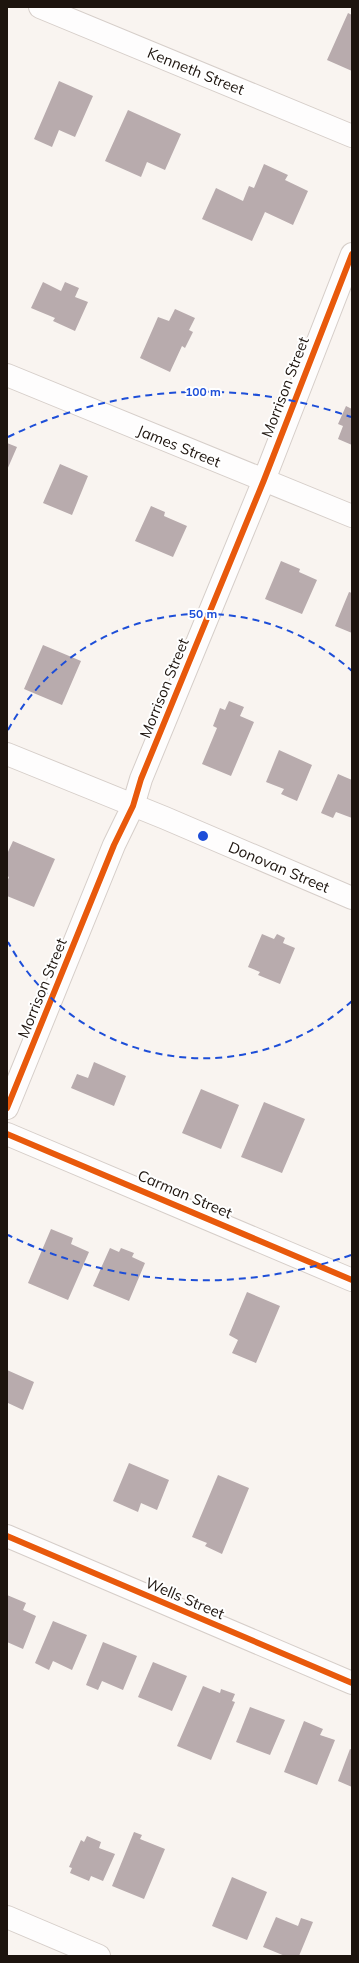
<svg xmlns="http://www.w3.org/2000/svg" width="359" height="1963" font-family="Mulish,sans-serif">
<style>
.building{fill:#b8abad}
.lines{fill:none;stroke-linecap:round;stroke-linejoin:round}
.minor-casing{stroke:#d6cec9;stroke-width:24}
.minor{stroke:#fefdfd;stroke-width:22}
.cycleway-casing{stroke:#fff;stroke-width:8}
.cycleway{stroke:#e8590c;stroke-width:6}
.ring{fill:none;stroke:#1d4ed8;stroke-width:2;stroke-dasharray:7 5}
.labels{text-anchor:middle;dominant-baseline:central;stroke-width:4;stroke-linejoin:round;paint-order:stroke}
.street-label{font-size:15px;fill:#1d140e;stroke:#fff}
.centre{fill:#1d4ed8;stroke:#fff;stroke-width:2}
.ring-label{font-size:12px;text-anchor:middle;font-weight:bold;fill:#1d4ed8;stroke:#fff;stroke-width:4;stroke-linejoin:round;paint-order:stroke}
</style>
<rect width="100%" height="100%" fill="#f9f4f0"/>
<!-- building -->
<path class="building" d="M348,13L352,15V71L327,60Z
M59,81L93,96L75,137L59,130L52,147L34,139Z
M128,110L181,134L165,170L147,162L141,177L105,161Z
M264,164L288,175L285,180L308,191L293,225L265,212L252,241L202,219L216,188L243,201L249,186L254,188Z
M43,282L61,291L65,282L79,288L75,297L88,302L75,331L53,321L55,318L31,308Z
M175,309L195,318L189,330L193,332L185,348L182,346L170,372L140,358L158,317L169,321Z
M346,406L352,409V445L338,439L343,426L338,424Z
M7,443L17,447L7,470Z
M60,464L88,476L72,515L43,503Z
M151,506L165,512L164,516L187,526L173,557L135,541Z
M281,561L300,569L299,572L317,580L302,614L265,599Z
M349,592L352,593V633L335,626Z
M43,645L81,661L62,705L24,689Z
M229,701L244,707L240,716L254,722L231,776L202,764L217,728L213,726L220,708L225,710Z
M279,750L312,765L297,801L281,794L284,789L266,782Z
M338,774L352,780V818L336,812L333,818L321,813Z
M13,841L55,859L34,907L7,896V882L9,877L7,876V854Z
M262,934L274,939L277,934L285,938L283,943L295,948L280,984L258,975L260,972L248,967Z
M94,1062L126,1076L114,1106L71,1088L77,1074L88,1078Z
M201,1089L239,1105L221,1149L182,1133Z
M264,1102L305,1119L282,1173L241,1157Z
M51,1229L73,1238L71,1244L89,1252L68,1300L28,1283Z
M110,1248L119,1252L121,1248L134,1253L132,1257L145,1263L129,1301L93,1286Z
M247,1292L280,1306L256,1363L232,1353L238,1340L229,1335Z
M7,1370L34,1382L23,1410L8,1403L7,1406Z
M129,1463L169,1480L157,1510L141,1503L138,1512L113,1501Z
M218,1475L249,1488L222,1554L205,1546L207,1543L192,1537Z
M7,1595L26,1603L23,1610L36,1616L23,1649L7,1642Z
M53,1621L87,1635L72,1670L53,1661L49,1670L35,1663Z
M103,1642L137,1656L123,1690L102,1681L98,1690L86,1685Z
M153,1662L187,1676L172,1711L138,1697Z
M203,1686L220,1693L221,1689L235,1694L232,1701L235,1702L211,1760L177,1746Z
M250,1707L285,1720L270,1755L236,1742Z
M304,1721L323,1729L320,1735L335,1740L317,1785L284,1772Z
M350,1749L352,1750V1787L338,1781Z
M134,1832L142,1835L140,1839L165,1849L144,1899L112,1886Z
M87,1836L101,1842L99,1848L115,1854L103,1881L91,1876L89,1881L70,1873L72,1868L69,1867L81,1840L84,1842Z
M232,1877L267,1892L247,1940L212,1926Z
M276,1917L298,1926L301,1918L313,1922L299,1956H285L263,1947Z"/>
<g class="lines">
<!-- minor casing -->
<g class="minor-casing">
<path id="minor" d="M40,7L352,136
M7,375L352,516
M7,754L165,818L352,898
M7,1108L114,845L133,806L141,779L264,480L352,254
M7,1134L352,1280
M7,1536L352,1683
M7,1917L99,1956"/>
</g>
<!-- minor -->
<use href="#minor" class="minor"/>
<!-- cycleway casing -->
<g class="cycleway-casing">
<path id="cycleway" d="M7,1108L114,845L133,806L141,779L264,480L352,254
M7,1134L352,1280
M7,1536L352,1683"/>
</g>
<!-- cycleway -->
<use href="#cycleway" class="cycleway"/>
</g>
<!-- distance rings -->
<g class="ring">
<path d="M352 1001A222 222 0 0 1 8 942M8 730A222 222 0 0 1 352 671"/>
<path d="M351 1255A444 444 0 0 1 8 1235M8 437A444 444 0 0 1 351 417"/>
</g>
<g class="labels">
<!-- street labels -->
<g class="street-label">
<text transform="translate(196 71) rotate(22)">Kenneth Street</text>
<text transform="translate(285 387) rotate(-69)">Morrison Street</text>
<text transform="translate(179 446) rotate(22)">James Street</text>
<text transform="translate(164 688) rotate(-68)">Morrison Street</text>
<text transform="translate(279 867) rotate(23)">Donovan Street</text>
<text transform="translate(42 988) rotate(-68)">Morrison Street</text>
<text transform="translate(185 1194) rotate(23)">Carman Street</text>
<text transform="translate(185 1598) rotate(23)">Wells Street</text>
</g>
</g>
<circle cx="203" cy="836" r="6" class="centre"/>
<g class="ring-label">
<text x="203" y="396">100 m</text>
<text x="203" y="618">50 m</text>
</g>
<!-- border -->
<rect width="359" height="1963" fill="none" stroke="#1d140e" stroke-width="16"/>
</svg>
